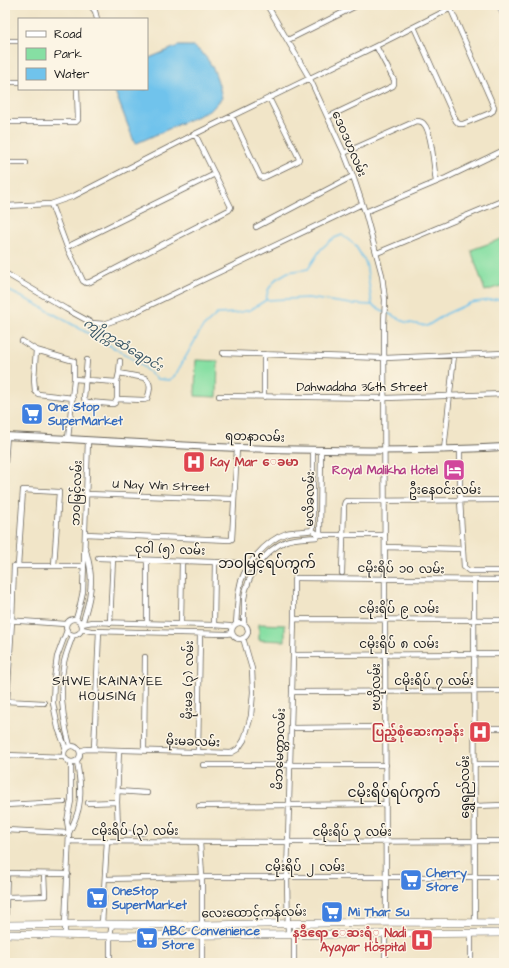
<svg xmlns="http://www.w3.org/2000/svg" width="509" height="968" font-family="'Architects Daughter','Noto Sans Myanmar',sans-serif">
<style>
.green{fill:#86dfa3;stroke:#517e60}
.water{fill:#70c3ec;stroke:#467084}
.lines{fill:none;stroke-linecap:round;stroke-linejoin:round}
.stream{stroke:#70c3ec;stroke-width:1.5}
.minor-casing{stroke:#676258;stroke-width:6}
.secondary-casing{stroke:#676258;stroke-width:8}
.primary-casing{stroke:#676258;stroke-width:8}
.minor{stroke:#fff;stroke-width:4.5}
.secondary{stroke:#fff;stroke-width:6}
.primary{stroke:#fff;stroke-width:7}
.labels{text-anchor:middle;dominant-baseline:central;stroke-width:3;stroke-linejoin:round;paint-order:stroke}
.street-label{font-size:12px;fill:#1c1c1c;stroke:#fcf5e5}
.shop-label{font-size:12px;font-weight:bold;fill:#366cbe;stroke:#fcf5e5;text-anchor:start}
.health-label{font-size:12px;font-weight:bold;fill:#be3a42;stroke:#fcf5e5;text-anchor:end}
.hotel-label{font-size:12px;font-weight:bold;fill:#b23c85;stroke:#fcf5e5;text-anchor:end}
.water-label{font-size:13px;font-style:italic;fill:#395665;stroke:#fcf5e5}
.neighbourhood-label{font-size:13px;letter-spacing:1px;fill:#1c1c1c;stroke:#fcf5e5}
.quarter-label{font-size:14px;fill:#1c1c1c;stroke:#fcf5e5}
</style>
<rect width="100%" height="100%" fill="#fcf5e5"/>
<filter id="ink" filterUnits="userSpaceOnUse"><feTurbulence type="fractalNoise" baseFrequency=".025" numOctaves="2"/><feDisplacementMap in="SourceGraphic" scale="8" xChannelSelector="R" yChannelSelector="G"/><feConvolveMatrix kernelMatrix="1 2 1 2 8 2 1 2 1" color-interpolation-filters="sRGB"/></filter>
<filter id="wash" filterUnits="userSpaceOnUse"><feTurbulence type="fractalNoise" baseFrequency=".012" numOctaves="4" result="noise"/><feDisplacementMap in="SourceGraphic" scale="16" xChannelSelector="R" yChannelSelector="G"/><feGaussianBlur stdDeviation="0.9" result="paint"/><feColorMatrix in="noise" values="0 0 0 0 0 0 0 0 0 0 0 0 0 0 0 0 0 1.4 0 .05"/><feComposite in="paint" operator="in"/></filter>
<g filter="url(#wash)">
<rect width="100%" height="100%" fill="#f1e5c8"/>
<!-- green -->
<path class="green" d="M504,238V285L485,291L471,250Z
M196,360L218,361L217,397L195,396Z
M259,624L285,625V641L259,640Z"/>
<!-- water -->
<path class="water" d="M178,46H193C196,48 200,51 203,54C214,65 219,83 222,98L211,110L135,144L114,89H147V59Z"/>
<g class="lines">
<!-- stream -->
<path class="stream" d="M5,289L36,304L125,354L137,362L157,379L170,380L176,374L202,328L217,314L236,313L250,310L266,300L308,298L351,304L372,305L405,322L427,326L446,314L470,303L504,298
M266,300L268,290L276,279L288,272L308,269L321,249L332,239L342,235L355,245L366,263L372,305"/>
</g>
</g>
<g filter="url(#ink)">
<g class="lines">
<!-- minor casing -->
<g class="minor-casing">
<path id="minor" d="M90,5L95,11L97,19
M267,5L310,79L344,153L353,176L365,212L382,275L385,300L384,324L386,922
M414,27L456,121L459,124H463L490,113L493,111L494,107L449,5
M288,40L358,5
M5,41H19
M5,82H19
M232,116L260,176L262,178L265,177L298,161L299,159L298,156L269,98
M328,117L393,86L394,84V80L376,46
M5,122H76L78,120L77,89
M344,153L416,121C419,121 422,121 424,124C432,132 434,169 436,182
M5,163H26
M51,204L67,247L83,281L86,283L90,282L229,210L231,207L229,203L195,134
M5,206L51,204L74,196L195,134L376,46L457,5
M365,212L446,178L504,150
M256,227L353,176
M67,247L215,174
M377,253L504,200
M5,273L66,309L92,323L104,324L127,316L362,204
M22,341L36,350L74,361V379L68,439
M36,350L34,379L35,391L38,394L73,398
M223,353L385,358L504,353
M87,360L84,398L85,401L88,402L113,404L115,403L117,399
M119,373L145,378C152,383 150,391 147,399L144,400L117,399V382Z
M119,373L120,361
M74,379L117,382
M219,396L385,398L504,394
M264,397V354
M444,450L454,355
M460,450V500L464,567L469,571H504
M5,463L7,436
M87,494L234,499
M312,530L319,535H385
M85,534L230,540L232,539L237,448
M85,547C87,554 89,561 90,569C93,588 88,606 82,624L92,622L214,625L229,626L233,627
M385,547L463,549
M98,558L243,563
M18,566L23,490L59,492L54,566
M342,573L344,505L345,502L346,501L504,500
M474,580L475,923
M66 627a8 8 0 1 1 16 0a8 8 0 1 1-16 0Z
M76,619L80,605L83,591L88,440
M294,619L504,620
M5,620L66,624
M110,623L113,558
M147,623V560
M232 631a8 8 0 1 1 16 0a8 8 0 1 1-16 0Z
M181,624L182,561
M236,624C237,613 237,601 239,590C242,567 266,540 287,533C295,531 304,532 312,530L313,527V450
M244,624C244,616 244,608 244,599C247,575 264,551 286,541C293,538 309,538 317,537L319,535L320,533L321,450
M214,625L215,562
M82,629L91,631L227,634L232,633
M293,655L504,654
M292,692L504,691
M5,701L44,703
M7,701L12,621L14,566H83
M291,728L386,727
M474,728H504
M64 754a8 8 0 1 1 16 0a8 8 0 1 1-16 0Z
M70,746C63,720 59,689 64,662C66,653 70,644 73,635
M66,749L58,728L53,703L54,680L57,657L67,630
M94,749L99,631
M119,750L117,802L118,828C124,835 134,833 143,833
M144,750L145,657
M80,751L86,749L231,753L238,749L244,740L251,716L253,692L252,669L243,638
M198,752L200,634
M5,755L64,757
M475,764H504
M203,765H386
M118,791L147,793
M88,803L117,802
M5,805L64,802
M199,806L386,804
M475,806L504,805
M5,830L69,833
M69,833C73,824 78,815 79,806C82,791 79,775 77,761
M69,841L288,842L504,841
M200,842L202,877V963
M5,873L68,874
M105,879L202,877H504
M7,897L45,896L44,874
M102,924L107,841
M471,933V963
M5,934L7,873
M288,935L287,877L294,619V580L295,578H298L504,580
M65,936V925L69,833L67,821L71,801V762
M110,963V936L112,924
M294,963V923
M385,963V933"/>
</g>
<!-- secondary casing -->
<g class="secondary-casing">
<path id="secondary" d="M5,436C83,439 160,445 238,448C327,451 415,452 504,447"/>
</g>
<!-- primary casing -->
<g class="primary-casing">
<path id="primary" d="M500,5L504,14
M5,925L102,924L203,925L386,922L504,923
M5,934L101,936L504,933"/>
</g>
<!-- minor -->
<use href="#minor" class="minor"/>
<!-- secondary -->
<use href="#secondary" class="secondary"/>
<!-- primary -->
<use href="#primary" class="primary"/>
</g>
</g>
<!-- icons -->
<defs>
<g id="supermarket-square" transform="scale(1.15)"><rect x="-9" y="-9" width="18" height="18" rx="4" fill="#3f7fe0" stroke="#fcf5e5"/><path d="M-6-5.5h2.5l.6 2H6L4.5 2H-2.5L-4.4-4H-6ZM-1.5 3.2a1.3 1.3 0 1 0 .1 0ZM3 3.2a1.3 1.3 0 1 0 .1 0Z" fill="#fff"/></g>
<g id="hospital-square" transform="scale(1.15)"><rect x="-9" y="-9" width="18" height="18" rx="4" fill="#e0444e" stroke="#fcf5e5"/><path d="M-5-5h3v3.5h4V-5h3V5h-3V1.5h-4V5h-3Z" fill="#fff"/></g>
<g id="hotel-square" transform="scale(1.15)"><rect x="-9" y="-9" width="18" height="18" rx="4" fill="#d1479c" stroke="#fcf5e5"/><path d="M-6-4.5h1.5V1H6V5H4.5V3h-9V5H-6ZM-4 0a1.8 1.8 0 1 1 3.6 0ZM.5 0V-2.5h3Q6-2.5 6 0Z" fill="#fff"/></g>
</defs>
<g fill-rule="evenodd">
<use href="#supermarket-square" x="32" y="414"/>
<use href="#hospital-square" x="194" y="462"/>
<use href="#hotel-square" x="454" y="470"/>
<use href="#hospital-square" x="480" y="732"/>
<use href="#supermarket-square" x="411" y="880"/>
<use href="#supermarket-square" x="97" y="898"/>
<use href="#supermarket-square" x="332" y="912"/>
<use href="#supermarket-square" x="147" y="938"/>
<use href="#hospital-square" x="422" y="940"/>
</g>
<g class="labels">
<!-- street labels -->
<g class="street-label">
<text transform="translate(349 144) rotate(67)">ဒေဝဒဟလမ်း</text>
<text x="362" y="387">Dahwadaha 36th Street</text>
<text transform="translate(255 437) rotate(2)">ရတနာလမ်း</text>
<text transform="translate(161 486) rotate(2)">U Nay Win Street</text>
<text x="445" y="490">ဦးနေဝင်းလမ်း</text>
<text transform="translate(77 493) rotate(-88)">ဘ၀မြင့်လမ်း</text>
<text transform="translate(310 499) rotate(-89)">မလိခလမ်း</text>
<text transform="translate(170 550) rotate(2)">ငုဝါ (၅) လမ်း</text>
<text transform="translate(401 569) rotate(1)">ငမိုးရိပ် ၁၀ လမ်း</text>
<text x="399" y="609">ငမိုးရိပ် ၉ လမ်း</text>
<text x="399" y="644">ငမိုးရိပ် ၈ လမ်း</text>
<text transform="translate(189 680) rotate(-89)">မိုးမခ (၃) လမ်း</text>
<text x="434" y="681">ငမိုးရိပ် ၇ လမ်း</text>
<text transform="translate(376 687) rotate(-90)">ဗဟိုလမ်း</text>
<text transform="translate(193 742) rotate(2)">မိုးမခလမ်း</text>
<text transform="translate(280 749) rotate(-88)">မိဘမေတ္တာလမ်း</text>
<text transform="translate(465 787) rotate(-90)">ရွှေရည်လမ်း</text>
<text x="135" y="831">ငမိုးရိပ် (၃) လမ်း</text>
<text x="352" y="832">ငမိုးရိပ် ၃ လမ်း</text>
<text x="305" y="867">ငမိုးရိပ် ၂ လမ်း</text>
<text transform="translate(254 913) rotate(-1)">လေးထောင့်ကန်လမ်း</text>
</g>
<!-- shop labels -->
<g class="shop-label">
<text x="48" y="407">One Stop<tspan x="48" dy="14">SuperMarket</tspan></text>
<text x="426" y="873">Cherry<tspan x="426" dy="14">Store</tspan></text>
<text x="112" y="891">OneStop<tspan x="112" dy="14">SuperMarket</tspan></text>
<text x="348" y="912">Mi Thar Su</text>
<text x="162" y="931">ABC Convenience<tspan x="162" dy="14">Store</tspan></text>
</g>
<!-- health labels -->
<g class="health-label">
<text x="210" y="462" text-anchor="start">Kay Mar ေခမာ</text>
<text x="464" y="732">ပြည့်စုံဆေးကုခန်း</text>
<text x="406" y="933">နဒီဧရာ ေဆးရံု Nadi<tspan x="406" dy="14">Ayayar Hospital</tspan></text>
</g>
<!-- hotel labels -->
<g class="hotel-label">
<text x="438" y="470">Royal Malikha Hotel</text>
</g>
<!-- water labels -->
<g class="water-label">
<text transform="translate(123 345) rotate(31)">ကျိုက္ကဆံချောင်း</text>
</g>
<!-- neighbourhood labels -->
<g class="neighbourhood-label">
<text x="108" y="681">SHWE KAINAYEE<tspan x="108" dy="15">HOUSING</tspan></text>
</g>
<!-- quarter labels -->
<g class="quarter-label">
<text x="267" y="564">ဘဝမြင့်ရပ်ကွက်</text>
<text x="394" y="793">ငမိုးရိပ်ရပ်ကွက်</text>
</g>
</g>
<!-- margin -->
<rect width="509" height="968" fill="none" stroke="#fcf5e5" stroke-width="20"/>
<!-- legend -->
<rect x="18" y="18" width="130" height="72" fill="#fcf5e5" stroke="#a29e95"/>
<rect x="26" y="31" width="20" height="6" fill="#ffffff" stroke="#a29e95"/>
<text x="54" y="38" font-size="12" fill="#1c1c1c">Road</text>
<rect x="26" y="48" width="20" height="12" fill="#86dfa3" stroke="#a29e95"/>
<text x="54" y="58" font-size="12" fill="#1c1c1c">Park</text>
<rect x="26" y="68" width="20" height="12" fill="#70c3ec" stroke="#a29e95"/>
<text x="54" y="78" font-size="12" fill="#1c1c1c">Water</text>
</svg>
